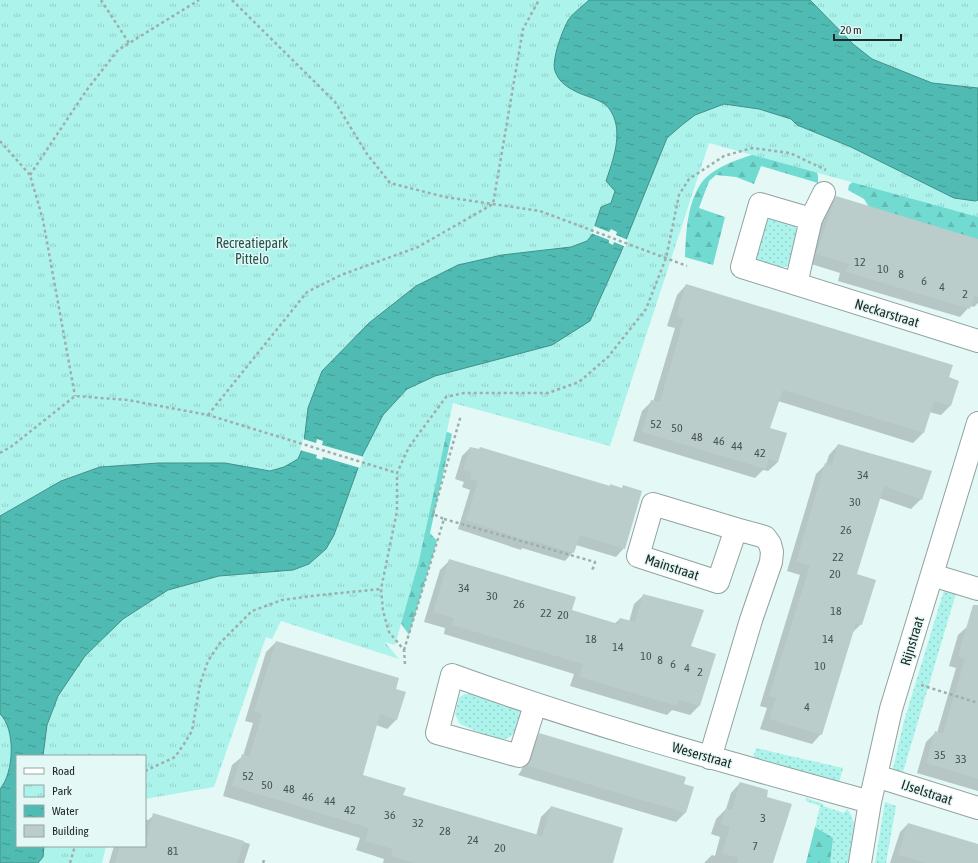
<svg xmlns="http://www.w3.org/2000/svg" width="978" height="863" font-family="'Asap Condensed',sans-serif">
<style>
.grass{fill:url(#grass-dots)}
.forest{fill:url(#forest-firs)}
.park{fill:url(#park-tufts)}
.water{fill:url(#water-ripples);stroke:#429089}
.pier{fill:#e4f8f5}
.shadow{fill:#0003}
.building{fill:#bacdcb}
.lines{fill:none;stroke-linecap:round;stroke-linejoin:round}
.street-casing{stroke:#90a3a0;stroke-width:24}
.path{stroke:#9eaeac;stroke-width:2.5;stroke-dasharray:3 3;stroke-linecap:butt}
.street{stroke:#fff;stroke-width:22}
.labels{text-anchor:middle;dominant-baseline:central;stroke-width:3;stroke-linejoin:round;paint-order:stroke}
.number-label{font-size:12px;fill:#485352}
.park-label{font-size:14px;fill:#265450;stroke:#e4f8f5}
.street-label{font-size:14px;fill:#222a29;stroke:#e4f8f5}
</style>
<defs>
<pattern id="grass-dots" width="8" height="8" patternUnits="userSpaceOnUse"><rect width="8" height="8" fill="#acf3ec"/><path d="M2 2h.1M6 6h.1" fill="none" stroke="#94d0ca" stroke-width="1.8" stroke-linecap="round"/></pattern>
<pattern id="forest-firs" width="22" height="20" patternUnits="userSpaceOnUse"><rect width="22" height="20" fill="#71dad1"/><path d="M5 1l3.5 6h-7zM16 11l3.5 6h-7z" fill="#62bbb3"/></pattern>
<pattern id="park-tufts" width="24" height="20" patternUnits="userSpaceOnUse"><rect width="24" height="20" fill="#acf3ec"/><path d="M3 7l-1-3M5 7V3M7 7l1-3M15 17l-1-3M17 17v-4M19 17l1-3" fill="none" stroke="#94d0ca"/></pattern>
<pattern id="water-ripples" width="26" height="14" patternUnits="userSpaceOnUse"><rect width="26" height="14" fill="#50bbb2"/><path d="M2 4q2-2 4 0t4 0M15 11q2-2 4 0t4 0" fill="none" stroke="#429891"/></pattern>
</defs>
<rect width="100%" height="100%" fill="#e4f8f5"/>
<!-- grass -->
<path class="grass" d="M769,215L792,218L801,230C798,240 796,253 791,262C786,272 763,267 758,260C750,251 761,221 769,215Z
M945,587L957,590L903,772L893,769L904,721Z
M464,694C474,693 514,701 519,710C525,721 513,741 501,739C487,737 473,729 460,724L455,714L459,698Z
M756,748L843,768L839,783L753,758Z
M806,798L823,804V806L844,813L847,809C860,825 853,844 849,863H830L832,838L815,827L820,806L806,801Z
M885,802L896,806L886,863H875Z"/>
<!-- forest -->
<path class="forest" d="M759,153L816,169L818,176V183L761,166L754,184L736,177L716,175L709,181L699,208L725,217L713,265L685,257C686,234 687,205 700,185C710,168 741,158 759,153Z
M860,176L978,200V241L869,207L864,199L848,190L849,185Z
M443,430L452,434L430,533L437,541L409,635L398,619Z
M815,827L833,838L830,863H806Z"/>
<!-- park -->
<path class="park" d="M0,0H978V217L709,143L610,446L453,403L419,561L395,645L385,642L399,659L281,621L272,639L266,637L214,787L145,799V756H17V846H106L102,863H0Z"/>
<!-- water -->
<path class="water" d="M589,0H810L853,44L872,59L932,83L978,88V200L975,201L954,198L851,147L797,125L791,119L759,109L724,104L695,115L682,125L667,138L621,252L590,321L552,345L435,376L407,389L383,415L363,454L334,535L326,549L309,564L293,570L219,576L168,590L123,619L85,656L58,696L47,725L43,756H17V846H44L43,857L38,863H0V789C14,773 16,729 0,714V516L61,481L100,467L159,463H225L270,471L284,467L298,459L301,452L304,442L308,408L322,371L369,323L416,286L458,265L502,255L571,247L587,241L592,235L601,207L611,203L615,191L606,181C613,160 623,134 612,113C605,98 586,98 573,90C565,86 558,80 555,71C551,61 563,28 569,19C574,12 583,6 589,0Z"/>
<!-- pier -->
<path class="pier" d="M594,226L609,232L611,229L617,232L616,235L628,240L626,247L614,242L613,245L609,243V240L591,233Z
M303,439L316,443L317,439L323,441L322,445L364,457L360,468L323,457L322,460L316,458L317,455L300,450Z"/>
<!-- shadow -->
<path class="shadow" d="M836,197L978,240V303L974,307L970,306L960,317L838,281L840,273L808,263L827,206Z
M686,285L948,378L950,406L941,415L929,412L923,433L913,443L778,401L769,428L778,462L768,471L763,470L755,478L633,441L642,411L652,401L653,402L675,328L667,326L677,295Z
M838,445L921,499L911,509L879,498L856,575L861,624L851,634L821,734L812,744L760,729L767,708L760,706L800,575L787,571L816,474L826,464L829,455Z
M470,448L609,487L621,489L624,486V548L616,557L576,545L573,552L565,561L522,548L521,550L458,529L470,490L462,487L464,482L455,479L462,456Z
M449,561L571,611L614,624L620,619L629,622L634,604L644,595L689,647L715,654L699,706L690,715L672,710L667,715L570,686L574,674L444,634L445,628L424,622L440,570Z
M968,626L978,629V791L917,773L926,742L936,732L937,733L956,668L949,666L958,635Z
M276,642L395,690L397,719L387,729L376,725L362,776L402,796L536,836L541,817L551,807L612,863H383L384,859L356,850L360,838L223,796L232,765L243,756L253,723L245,721L266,652Z
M540,734L682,784L686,812L676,822L518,775L521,771L530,744Z
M740,783L765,798L773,863H704L712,855L715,856L720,837L711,834L716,819L726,809L731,793Z
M154,815L250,844L244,863H109L114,846H145V819L148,820Z
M908,824L978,845V863H890L900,832Z"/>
<!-- building -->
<path class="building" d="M836,196L978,239V297L974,296L970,309L846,272L849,264L816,254Z
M686,284L953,365L949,377L959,381L951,406L934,401L924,433L783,390L770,428L787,433L778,462L769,459L766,469L642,432L651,400L660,402L684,318L676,316Z
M838,444L932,471L922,500L884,486L857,574L876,580L862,625L856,623L822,735L769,719L776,698L769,696L810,565L796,562L825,463L832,465Z
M470,447L479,449L480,447L610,486V484L622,488L623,485L642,491L625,549L580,535L574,553L531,540V542L466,520L478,481L470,479L472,473L463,470Z
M449,559L576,597L572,610L618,624L620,618L635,622L643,594L704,610L691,646L716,654L700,706L679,700L677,706L579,677L583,664L452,625L454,618L433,612Z
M973,605H978V779L926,763L935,731L943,734L965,659L958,656Z
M276,641L399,678L396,689L406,692L397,720L380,714L363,775L406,788L403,795L542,836L551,806L623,828L613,863H414L391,856L393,849L365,841L369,828L232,786L242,754L249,757L262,714L254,711Z
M539,733L686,777L684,784L694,787L686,813L527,766L531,760Z
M740,782L768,790L767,797L792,804L773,863H737L738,858L722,853L730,827L721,824L726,808L732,810Z
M153,813L244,841L237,863H115L120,846H145Z
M908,823L978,844V863H926L898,855Z"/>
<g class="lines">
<!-- street casing -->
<g class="street-casing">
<path id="street" d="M811,219L824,193
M796,284L811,219L760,204L742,267L978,341
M932,575L978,589
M535,705L519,756L437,733L452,675C589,725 730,763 870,802
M710,758L751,620L771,562L772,552L770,544L765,537L736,529L718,582L638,556L653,504L736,529
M876,776L978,808
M860,863L870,802L891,709L978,423"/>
</g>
<!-- path -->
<path class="path" d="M101,0L129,43
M232,0L335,102L367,154L390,183L445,197L540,211L687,266
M0,141L30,175L43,220L75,396
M30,175L86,91L118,50L199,0
M208,415L307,292L341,275L418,247L493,204L523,29L539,0
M0,453L12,446L75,396L128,400L208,415L397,473
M444,519L595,562L592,571
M404,650L444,519L433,514L461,415
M405,664L404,650L389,632L383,611L381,589L397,511V473L409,447L446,397L464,393H548L579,382L608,357L646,309L666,258L679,195L689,179L724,156L752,148L790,153L826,170
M921,685L978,703
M145,771L175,757L184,744L192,731L200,684L208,661L220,643L252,611L282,600L320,595L381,589
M70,863L75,846
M263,863L265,858"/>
<!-- street -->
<use href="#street" class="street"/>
</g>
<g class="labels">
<!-- number labels -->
<g class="number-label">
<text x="860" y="262">12</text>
<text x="883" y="269">10</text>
<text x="901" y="274">8</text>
<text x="924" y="281">6</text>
<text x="942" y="287">4</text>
<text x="965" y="294">2</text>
<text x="656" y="424">52</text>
<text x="677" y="428">50</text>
<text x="697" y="437">48</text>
<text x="719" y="441">46</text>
<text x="737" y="446">44</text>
<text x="760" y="453">42</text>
<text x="863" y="475">34</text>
<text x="855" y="502">30</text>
<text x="846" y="530">26</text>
<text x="838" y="557">22</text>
<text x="835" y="574">20</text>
<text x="464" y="588">34</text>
<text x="492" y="596">30</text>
<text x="519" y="604">26</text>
<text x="836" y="611">18</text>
<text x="546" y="613">22</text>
<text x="563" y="615">20</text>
<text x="591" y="639">18</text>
<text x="828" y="639">14</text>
<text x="618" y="647">14</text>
<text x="646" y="656">10</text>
<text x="660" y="660">8</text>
<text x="673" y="664">6</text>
<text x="820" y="666">10</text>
<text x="687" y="668">4</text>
<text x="700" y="672">2</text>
<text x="807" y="707">4</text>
<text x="940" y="755">35</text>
<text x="961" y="759">33</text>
<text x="248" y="776">52</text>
<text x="267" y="785">50</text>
<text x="289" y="789">48</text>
<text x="308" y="797">46</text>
<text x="330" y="801">44</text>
<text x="350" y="810">42</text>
<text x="390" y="815">36</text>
<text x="763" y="818">3</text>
<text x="418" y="823">32</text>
<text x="445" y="831">28</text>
<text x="473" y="840">24</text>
<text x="755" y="846">7</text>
<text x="500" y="848">20</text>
<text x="173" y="851">81</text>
</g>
<!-- park labels -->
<g class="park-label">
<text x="252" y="243">Recreatiepark<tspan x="252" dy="16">Pittelo</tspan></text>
</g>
<!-- street labels -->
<g class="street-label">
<text transform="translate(887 313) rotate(17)">Neckarstraat</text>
<text transform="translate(672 567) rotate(18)">Mainstraat</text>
<text transform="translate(912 641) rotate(-73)">Rijnstraat</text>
<text transform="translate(702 755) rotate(16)">Weserstraat</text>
<text transform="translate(927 792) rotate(18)">IJselstraat</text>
</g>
</g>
<!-- legend -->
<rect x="16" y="755" width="130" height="92" fill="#e4f8f5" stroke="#96a6a3"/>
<rect x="24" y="768" width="20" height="6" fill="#ffffff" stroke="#96a6a3"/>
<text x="52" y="775" font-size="12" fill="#222a29">Road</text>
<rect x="24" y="785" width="20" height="12" fill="url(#park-tufts)" stroke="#96a6a3"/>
<text x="52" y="795" font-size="12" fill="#222a29">Park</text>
<rect x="24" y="805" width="20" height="12" fill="url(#water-ripples)" stroke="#96a6a3"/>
<text x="52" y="815" font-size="12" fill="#222a29">Water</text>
<rect x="24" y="825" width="20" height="12" fill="#bacdcb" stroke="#96a6a3"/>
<text x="52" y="835" font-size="12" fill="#222a29">Building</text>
<!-- scale -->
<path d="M834 34v6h67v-6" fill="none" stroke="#222a29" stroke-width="2"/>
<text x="840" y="34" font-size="12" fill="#222a29" stroke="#e4f8f5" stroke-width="3" paint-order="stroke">20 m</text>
</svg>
